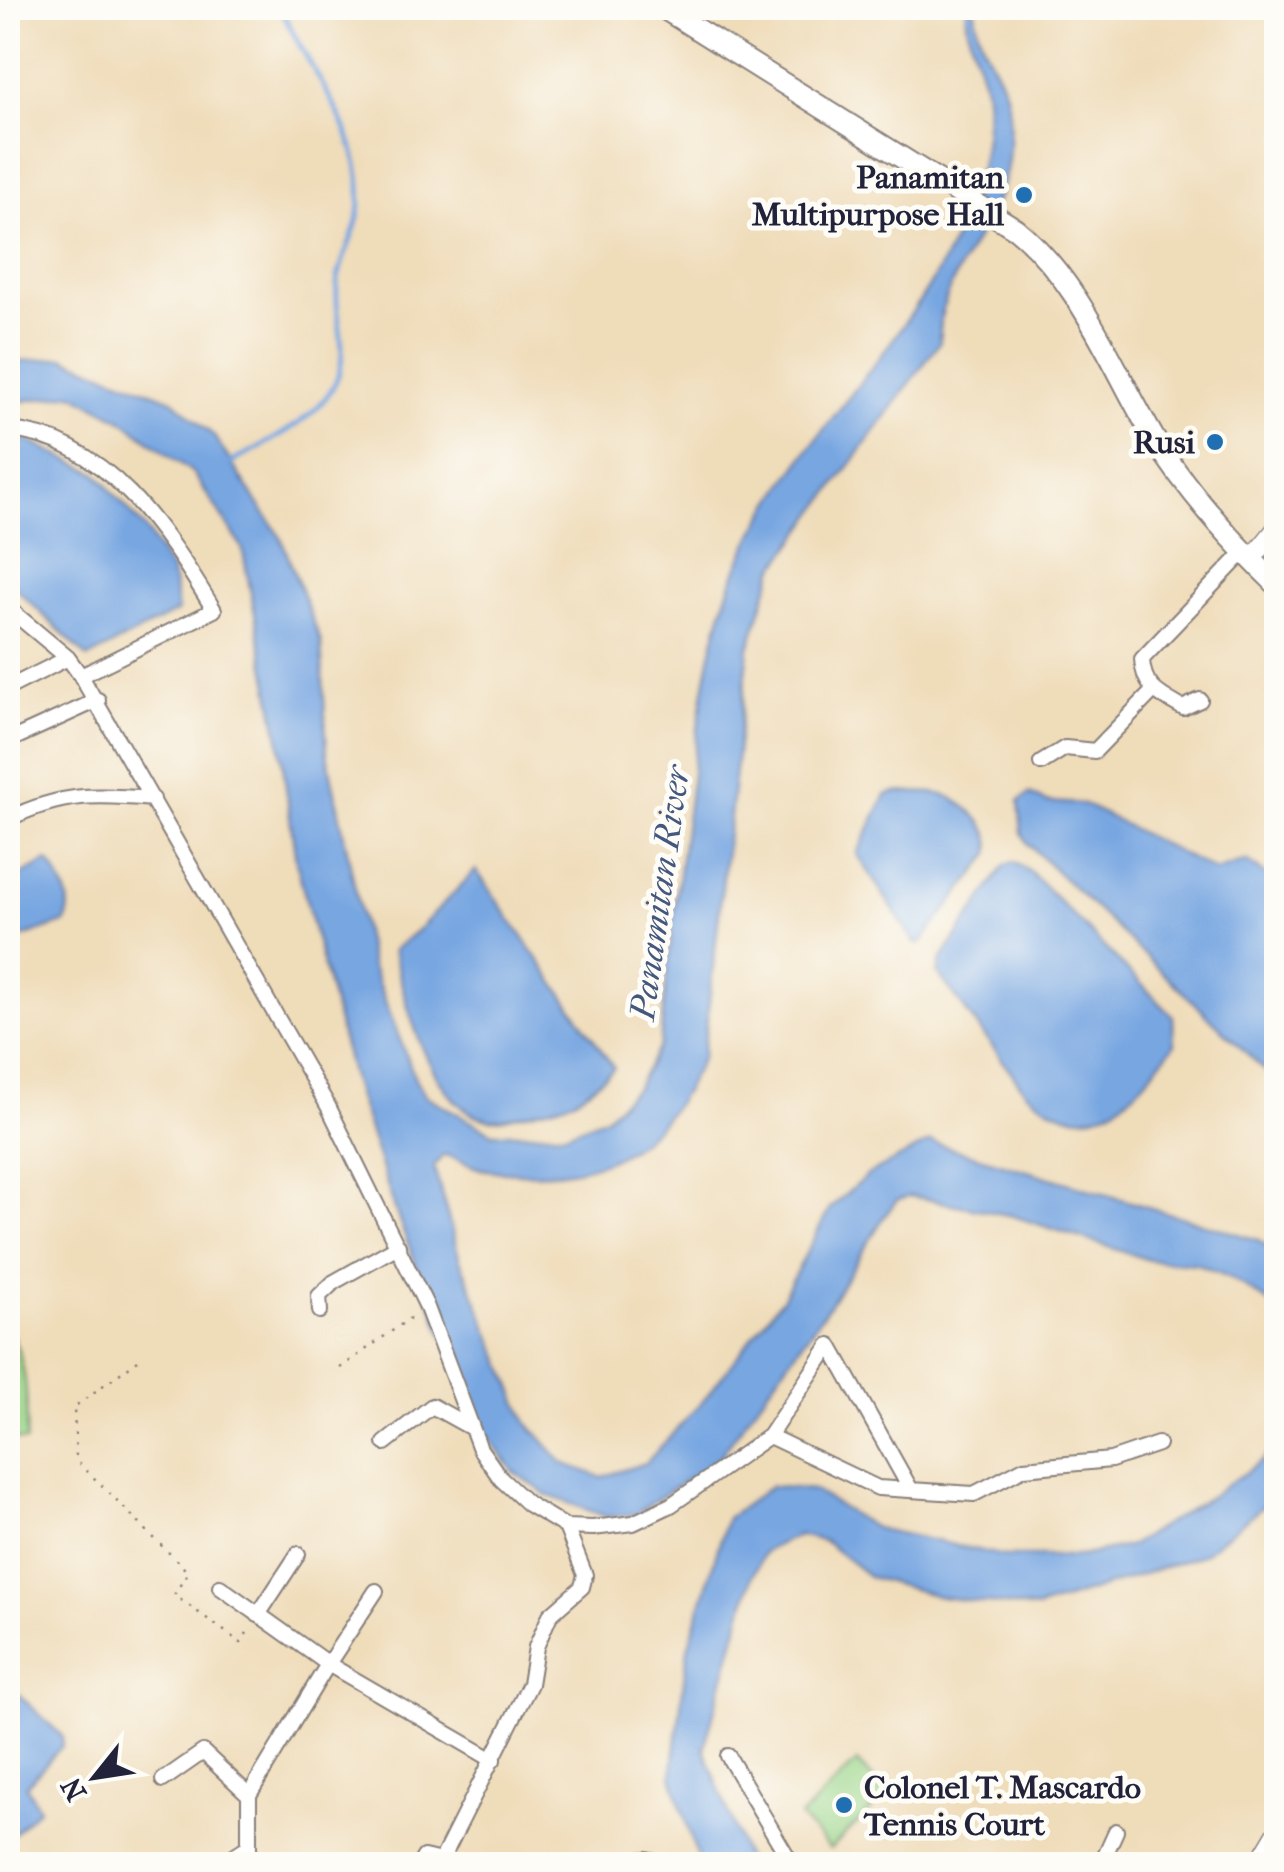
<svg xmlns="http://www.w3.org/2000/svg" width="1284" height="1872" font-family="'IM FELL French Canon',serif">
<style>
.green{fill:#9bd589;stroke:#5e7c62;stroke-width:2.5}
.water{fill:#77a6e1;stroke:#4c648e;stroke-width:2.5}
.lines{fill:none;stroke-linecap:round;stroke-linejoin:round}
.stream{stroke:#77a6e1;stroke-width:5}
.minor-casing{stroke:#887f7a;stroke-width:18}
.tertiary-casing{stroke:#887f7a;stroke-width:21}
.secondary-casing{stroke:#887f7a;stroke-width:24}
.path{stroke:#887f7a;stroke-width:2.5;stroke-dasharray:2.5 8;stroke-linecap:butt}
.minor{stroke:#fff;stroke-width:14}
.tertiary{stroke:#fff;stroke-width:18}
.secondary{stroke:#fff;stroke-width:20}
.poi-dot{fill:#1f6fb2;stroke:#fdfcf7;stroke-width:4}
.labels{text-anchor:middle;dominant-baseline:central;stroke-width:10;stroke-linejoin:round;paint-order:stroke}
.poi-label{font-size:32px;font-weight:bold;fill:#22223b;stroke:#fdfcf7;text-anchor:end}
.water-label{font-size:35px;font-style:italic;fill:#44577d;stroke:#fdfcf7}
</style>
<rect width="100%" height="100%" fill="#fdfcf7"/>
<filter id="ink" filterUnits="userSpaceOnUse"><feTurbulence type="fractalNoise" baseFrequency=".01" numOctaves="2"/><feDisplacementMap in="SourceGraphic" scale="20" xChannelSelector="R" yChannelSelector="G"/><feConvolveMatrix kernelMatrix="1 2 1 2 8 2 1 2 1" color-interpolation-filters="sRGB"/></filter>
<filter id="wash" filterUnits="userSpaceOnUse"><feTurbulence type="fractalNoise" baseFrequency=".0048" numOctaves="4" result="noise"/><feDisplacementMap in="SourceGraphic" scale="40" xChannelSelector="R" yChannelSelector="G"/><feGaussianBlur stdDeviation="2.25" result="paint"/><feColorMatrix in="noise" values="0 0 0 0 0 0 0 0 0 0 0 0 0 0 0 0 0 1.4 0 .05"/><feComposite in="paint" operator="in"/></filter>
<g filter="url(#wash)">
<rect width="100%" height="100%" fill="#efdcb9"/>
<!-- green -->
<path class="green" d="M8,1328C28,1362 28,1402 26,1441L8,1439Z
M857,1762L888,1794L830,1849L800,1817Z"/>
<!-- water -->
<path class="water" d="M967,8H975C975,38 992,60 1004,87C1010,103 1010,131 1009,149C1006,224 935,271 940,342L774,569L749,648L703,1056C656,1158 594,1184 486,1170C470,1168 459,1157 443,1155L434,1167L460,1260L526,1421L563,1463L601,1477L646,1463L707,1396L783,1297L830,1208L869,1174L930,1142L1258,1240L1276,1252V1307L1231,1278L1197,1264L1149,1260L1013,1216L910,1196L896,1201L882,1220L830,1304L719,1458L635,1514L607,1517L547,1495L514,1472L477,1423L397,1215L354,1085L296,861L280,743L242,547L193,473L122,420L73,394L8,403V362L64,358L173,400L213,435L281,538L321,642L327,754L371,965L416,1081L426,1096L493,1133H567L606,1117L636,1088L660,1045C667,965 677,885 688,805C701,704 710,604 764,515C835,397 950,302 981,163C985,141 989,111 985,88C980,61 964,35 967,8Z
M14,434L96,473L146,530L172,572L178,611L88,658L8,581V435Z
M896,792C913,793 937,790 952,798C972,809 996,832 990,854L920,944L914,942L857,854L886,795Z
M1029,794L1047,802L1084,804L1215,871L1246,861L1276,882V1081L1028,844L1022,833L1019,801Z
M48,861C60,878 77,904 64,923L8,942V882Z
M1014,862L1030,872L1173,1016L1174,1045C1132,1099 1094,1149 1025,1091L938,973L941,960L1005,865Z
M476,870L614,1068C579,1100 573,1103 526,1113C514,1115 500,1121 488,1119C428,1107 406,1000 393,950L419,929Z
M1276,1444V1496L1202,1555L1036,1609L941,1597L870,1577L824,1541L798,1535L765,1551L752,1577L704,1748L748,1864H699L672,1776L688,1648L727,1518L771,1486L813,1490L875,1528L1005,1556H1080L1131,1545L1213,1495L1263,1460Z
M8,1684L63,1737L62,1746L26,1786L39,1808L8,1840Z"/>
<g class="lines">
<!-- stream -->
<path class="stream" d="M227,465C269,440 342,412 342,353C342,330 335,308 337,285C340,256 358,233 360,204C366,132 307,70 281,8"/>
</g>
</g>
<g filter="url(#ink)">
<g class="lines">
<!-- minor casing -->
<g class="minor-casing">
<path id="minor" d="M8,430C106,437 168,534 214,610L81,676
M8,608L68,658L81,676L328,1106L426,1305L480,1449L501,1479L528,1504L566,1527L593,1528L633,1523L671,1505L769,1436L830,1345L911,1490
M8,688L68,658
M1200,700L1183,708C1160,695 1143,688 1142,659L1244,552
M8,741L98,700
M1041,763L1065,748L1095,751L1153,691
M8,819C62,793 94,794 153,799
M320,1311L319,1296L334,1282L398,1246
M769,1436L878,1488L974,1494L1024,1468L1111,1460L1158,1444
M385,1443L432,1406L470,1427
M376,1591L328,1664L493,1760
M258,1615L298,1554
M728,1756L792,1864
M163,1780L203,1752L249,1795L328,1664L220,1587
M249,1795V1864
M221,1864L246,1848
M420,1864L424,1857L441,1861
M449,1864L441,1861L530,1684L536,1647L550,1615L582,1587L585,1575L566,1527
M596,1864L647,1859L658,1864
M1101,1864L1116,1831"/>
</g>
<!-- tertiary casing -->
<g class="tertiary-casing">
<path id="tertiary" d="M1251,560L1276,529
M1258,1864L1276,1834"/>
</g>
<!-- secondary casing -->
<g class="secondary-casing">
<path id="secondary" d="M663,8L1016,229C1081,282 1112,367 1154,438C1188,493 1231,540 1276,584"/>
</g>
<!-- path -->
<path class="path" d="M138,1360L74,1407L76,1460L188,1572L174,1595L241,1643L251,1626
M340,1368L413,1316
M8,1672L9,1673"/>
<!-- minor -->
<use href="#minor" class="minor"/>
<!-- tertiary -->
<use href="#tertiary" class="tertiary"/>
<!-- secondary -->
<use href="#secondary" class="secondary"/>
</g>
</g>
<!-- markers -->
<g class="poi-dot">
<circle cx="1024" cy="195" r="10"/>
<circle cx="1215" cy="442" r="10"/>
<circle cx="844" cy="1805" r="10"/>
</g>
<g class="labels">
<!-- poi labels -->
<g class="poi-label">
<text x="1004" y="177">Panamitan<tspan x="1004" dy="37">Multipurpose Hall</tspan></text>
<text x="1195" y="442">Rusi</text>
<text x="864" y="1787" text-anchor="start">Colonel T. Mascardo<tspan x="864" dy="37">Tennis Court</tspan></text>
</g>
<!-- water labels -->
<g class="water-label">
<text transform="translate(660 893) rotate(-82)">Panamitan River</text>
</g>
</g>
<!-- margin -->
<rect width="1284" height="1872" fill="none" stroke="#fdfcf7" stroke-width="40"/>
<!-- north arrow -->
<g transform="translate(95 1777) rotate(240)" stroke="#fdfcf7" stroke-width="8" paint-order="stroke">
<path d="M0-8L18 38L0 25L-18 38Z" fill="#22223b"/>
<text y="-15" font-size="28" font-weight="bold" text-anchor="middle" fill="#22223b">N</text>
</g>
</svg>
